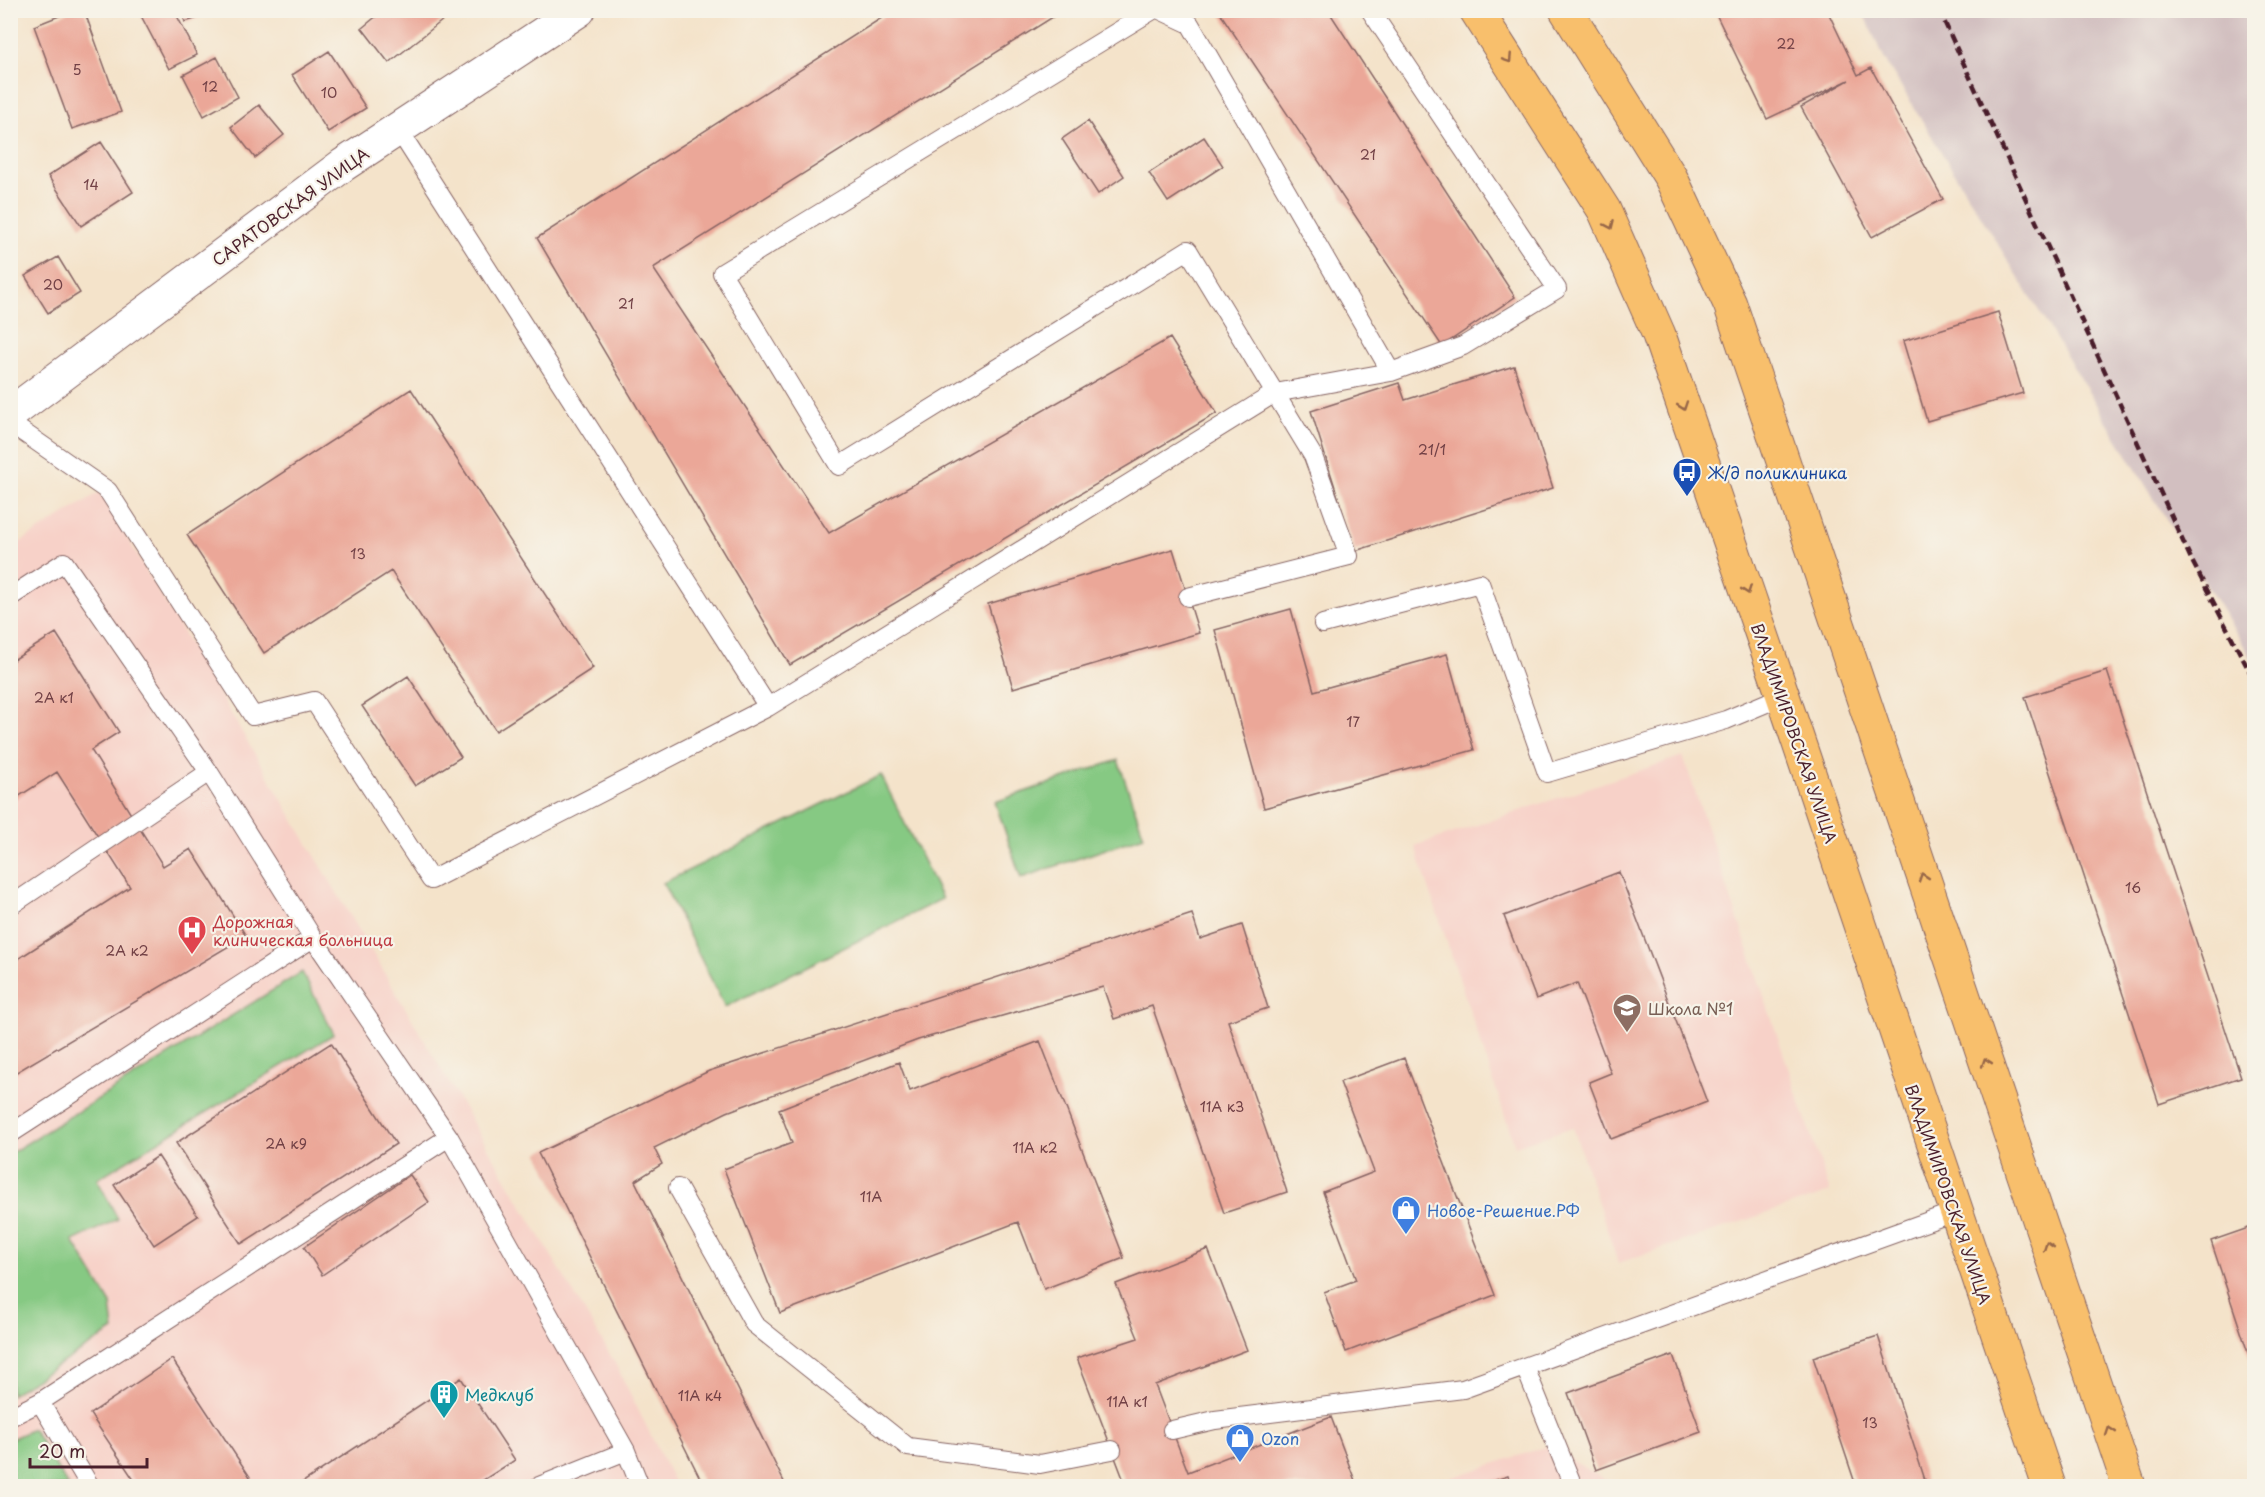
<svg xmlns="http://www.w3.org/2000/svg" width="2265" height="1497" font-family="'Playpen Sans',sans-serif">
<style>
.built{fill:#f7d1c8}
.industrial{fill:#d2bfc0}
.green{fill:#86c983;stroke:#687457;stroke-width:1.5}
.building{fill:#eba798}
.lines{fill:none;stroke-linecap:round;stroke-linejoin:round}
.service-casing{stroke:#866463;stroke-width:20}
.minor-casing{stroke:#866463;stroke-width:35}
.primary-casing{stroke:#866463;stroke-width:35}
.service{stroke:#fff;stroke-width:18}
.minor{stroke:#fff;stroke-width:33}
.primary{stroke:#f8bf6c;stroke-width:33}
.rail{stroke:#4a1f2b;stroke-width:4.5;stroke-dasharray:9 4.5;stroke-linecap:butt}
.oneway{stroke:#986748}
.labels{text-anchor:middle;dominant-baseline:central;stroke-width:4.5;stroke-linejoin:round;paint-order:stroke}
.number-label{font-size:14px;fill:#724146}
.street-label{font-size:16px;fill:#4a1f2b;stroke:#f7f3e8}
.transit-label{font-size:16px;fill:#164399;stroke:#f7f3e8;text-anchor:start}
.health-label{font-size:16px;fill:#be3a42;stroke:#f7f3e8;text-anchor:start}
.education-label{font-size:16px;fill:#785e54;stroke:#f7f3e8;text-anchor:start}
.shop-label{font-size:16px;fill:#366cbe;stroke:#f7f3e8;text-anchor:start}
.culture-label{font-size:16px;fill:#0d838f;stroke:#f7f3e8;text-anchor:start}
</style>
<rect width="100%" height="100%" fill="#f7f3e8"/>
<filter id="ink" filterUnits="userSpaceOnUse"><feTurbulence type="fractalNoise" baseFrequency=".0167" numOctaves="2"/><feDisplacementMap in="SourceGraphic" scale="12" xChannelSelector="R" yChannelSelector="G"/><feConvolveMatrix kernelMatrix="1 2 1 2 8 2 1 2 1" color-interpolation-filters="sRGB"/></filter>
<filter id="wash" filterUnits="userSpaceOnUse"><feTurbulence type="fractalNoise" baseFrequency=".008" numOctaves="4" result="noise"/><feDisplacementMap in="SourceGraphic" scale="24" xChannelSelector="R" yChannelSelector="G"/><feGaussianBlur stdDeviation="1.35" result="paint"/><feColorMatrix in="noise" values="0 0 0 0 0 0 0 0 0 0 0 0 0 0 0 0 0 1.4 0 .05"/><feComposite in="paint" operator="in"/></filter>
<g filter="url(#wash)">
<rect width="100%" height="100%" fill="#f4e3ca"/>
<!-- built -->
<path class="built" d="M100,492L615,1363L676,1486H11V548Z
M1683,756L1830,1192L1618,1263L1573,1127L1515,1146L1415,846Z
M1548,1446L1615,1486H1426Z"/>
<!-- industrial -->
<path class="industrial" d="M1862,11H2254V662L1885,60Z"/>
<!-- green -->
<path class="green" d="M1118,760L1144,836L1021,878L995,802Z
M881,775L942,899L725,1007L663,883Z
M302,972L334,1034L97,1179L118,1219L73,1241L111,1304L114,1330L11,1395V1153Z
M33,1429L68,1486H11V1439Z"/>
<g id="blocks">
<!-- building -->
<path class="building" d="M74,10H84L121,112L72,129L34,26Z
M138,10H174L197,55L169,69Z
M181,10H219L220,11L185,22Z
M384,10H435L443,20L389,63L362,28Z
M894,10H1064L653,268L829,533L1170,338L1217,413L790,665L537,238Z
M1218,10H1328L1515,297L1442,346Z
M1714,10H1827L1858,75L1871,68L1943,199L1872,237L1801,107L1849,80L1767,119Z
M329,51L366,108L328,132L292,75Z
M217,57L238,97L204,116L183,75Z
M259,105L284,135L255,158L231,127Z
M1088,121L1124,176L1098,194L1062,139Z
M1204,137L1223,166L1168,202L1149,173Z
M101,142L133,192L81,226L48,176Z
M58,257L80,293L48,313L25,276Z
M1998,312L2023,393L1927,421L1903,341Z
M1514,366L1553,488L1355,551L1311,411L1399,383L1405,400Z
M411,389L593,668L496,731L391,571L264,653L187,535Z
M1173,549L1199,633L1013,688L988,604Z
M1291,609L1314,691L1447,654L1474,750L1264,808L1215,630Z
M56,633L119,732L91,750L163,866L191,849L246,936L10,1076V964L130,887L57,772L10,802V662Z
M2107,671L2241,1077L2159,1104L2025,697Z
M408,676L461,757L415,786L362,706Z
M1619,872L1707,1102L1611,1139L1589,1082L1611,1073L1577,983L1536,999L1504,916Z
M1192,914L1200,939L1242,925L1268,1008L1228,1021L1287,1192L1224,1213L1152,1006L1114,1019L1103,987L918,1040L727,1112L654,1148L662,1164L635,1181L786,1486H704L538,1153L709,1071Z
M1040,1041L1124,1258L1044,1289L1018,1222L780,1313L724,1169L792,1143L779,1109L899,1062L910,1091Z
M331,1043L396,1144L241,1244L176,1143Z
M1404,1058L1495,1295L1346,1352L1324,1292L1356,1280L1323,1192L1374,1172L1340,1082Z
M158,1156L198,1216L154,1245L114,1185Z
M410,1175L429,1202L322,1275L304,1247Z
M2254,1226V1371L2211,1241Z
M1208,1249L1247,1350L1155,1385L1188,1472L1331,1417L1357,1486H1126L1077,1358L1138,1338L1116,1284Z
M1878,1336L1927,1486H1856L1813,1357Z
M1673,1355L1701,1432L1596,1470L1568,1393Z
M172,1359L256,1486H138L90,1414Z
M461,1378L515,1460L474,1486H297Z
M1508,1476L1512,1486H1478Z"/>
</g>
</g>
<g filter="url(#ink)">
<use href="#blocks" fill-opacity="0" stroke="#866463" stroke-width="1.5"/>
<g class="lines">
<!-- service casing -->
<g class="service-casing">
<path id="service" d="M1153,10L722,273L839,466L1188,250L1313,456L1349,556L1188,597
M1160,10L1190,24L1391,372
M398,129L768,707L1275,393L1391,372L1463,346L1557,289L1370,10
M10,423L108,491L253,716L314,701L431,880L768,707
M10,597L64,562L209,772L313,938L449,1137
M1323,624L1480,583L1547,773L1726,720L1783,696
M10,906L209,772
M10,1134L313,938
M678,1188L754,1324L908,1447L1040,1464L1112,1450
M1525,1367L1573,1486
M40,1402L90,1486
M10,1417L40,1402L449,1137L626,1451L640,1486
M1172,1430L1215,1420L1463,1389L1954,1212
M539,1486L626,1451"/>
</g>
<!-- minor casing -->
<g class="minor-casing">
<path id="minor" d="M10,414L343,165L579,10"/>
</g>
<!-- primary casing -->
<g class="primary-casing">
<path id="primary" d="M1476,10L1604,210L1659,335L1783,696L2049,1486
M1566,10L1671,178L1730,304L2129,1486"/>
</g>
<!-- service -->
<use href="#service" class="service"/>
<!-- minor -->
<use href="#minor" class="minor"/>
<!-- primary -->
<use href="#primary" class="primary"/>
<!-- rail -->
<path class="rail" d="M1939,10L2192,561L2254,680"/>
</g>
<!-- one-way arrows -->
<defs><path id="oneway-chevron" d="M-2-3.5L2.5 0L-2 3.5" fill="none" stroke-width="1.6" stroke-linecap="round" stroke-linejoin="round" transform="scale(1.5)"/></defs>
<g class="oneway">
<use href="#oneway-chevron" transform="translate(1508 59) rotate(57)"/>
<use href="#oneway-chevron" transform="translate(1610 225) rotate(66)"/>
<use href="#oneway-chevron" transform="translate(1683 406) rotate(71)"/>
<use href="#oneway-chevron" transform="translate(1747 590) rotate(71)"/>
<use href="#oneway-chevron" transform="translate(1923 877) rotate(-109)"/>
<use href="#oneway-chevron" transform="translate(1986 1062) rotate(-109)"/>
<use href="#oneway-chevron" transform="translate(2048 1246) rotate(-109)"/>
<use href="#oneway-chevron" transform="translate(2110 1431) rotate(-109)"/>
</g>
</g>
<!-- icons -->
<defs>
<g id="bus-pin" transform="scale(1.5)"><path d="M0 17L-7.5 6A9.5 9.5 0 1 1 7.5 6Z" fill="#1a4fb4" stroke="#f7f3e8"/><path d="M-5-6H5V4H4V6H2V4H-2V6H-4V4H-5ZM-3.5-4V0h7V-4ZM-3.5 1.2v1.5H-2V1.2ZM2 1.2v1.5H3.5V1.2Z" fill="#fff"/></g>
<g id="hospital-pin" transform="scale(1.5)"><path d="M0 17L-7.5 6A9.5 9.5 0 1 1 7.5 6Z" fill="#e0444e" stroke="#f7f3e8"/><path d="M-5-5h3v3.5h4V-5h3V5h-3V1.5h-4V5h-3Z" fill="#fff"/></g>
<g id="school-pin" transform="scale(1.5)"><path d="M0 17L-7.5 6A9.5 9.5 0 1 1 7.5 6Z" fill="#8d6e63" stroke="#f7f3e8"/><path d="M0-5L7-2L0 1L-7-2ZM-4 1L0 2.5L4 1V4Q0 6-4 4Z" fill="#fff"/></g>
<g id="shop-pin" transform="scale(1.5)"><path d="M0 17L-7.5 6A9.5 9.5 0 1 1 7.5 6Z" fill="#3f7fe0" stroke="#f7f3e8"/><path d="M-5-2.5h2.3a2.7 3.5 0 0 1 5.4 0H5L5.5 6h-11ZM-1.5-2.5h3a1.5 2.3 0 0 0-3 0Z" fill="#fff"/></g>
<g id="building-pin" transform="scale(1.5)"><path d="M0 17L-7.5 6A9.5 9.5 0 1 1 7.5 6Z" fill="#0f9aa8" stroke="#f7f3e8"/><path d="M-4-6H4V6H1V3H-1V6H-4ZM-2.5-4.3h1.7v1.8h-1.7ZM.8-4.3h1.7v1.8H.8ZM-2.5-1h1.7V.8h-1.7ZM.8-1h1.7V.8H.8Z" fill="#fff"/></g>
</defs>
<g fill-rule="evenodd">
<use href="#bus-pin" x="1687" y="472"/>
<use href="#hospital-pin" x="192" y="930"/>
<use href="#school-pin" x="1627" y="1008"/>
<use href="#shop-pin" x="1406" y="1210"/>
<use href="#building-pin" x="444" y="1394"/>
<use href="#shop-pin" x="1240" y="1438"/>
</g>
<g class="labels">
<!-- number labels -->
<g class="number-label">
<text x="1786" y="43">22</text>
<text x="77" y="69">5</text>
<text x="210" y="86">12</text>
<text x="329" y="92">10</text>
<text x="1368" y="154">21</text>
<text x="91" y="184">14</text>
<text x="53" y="284">20</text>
<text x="626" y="303">21</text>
<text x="1432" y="449">21/1</text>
<text x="358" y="553">13</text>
<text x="54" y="697">2А к1</text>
<text x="1353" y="721">17</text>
<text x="2133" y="887">16</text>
<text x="127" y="950">2А к2</text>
<text x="1222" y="1106">11А к3</text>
<text x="286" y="1143">2А к9</text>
<text x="1035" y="1147">11А к2</text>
<text x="871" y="1196">11А</text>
<text x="700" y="1395">11А к4</text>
<text x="1127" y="1401">11А к1</text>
<text x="1870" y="1422">13</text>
</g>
<!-- street labels -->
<g class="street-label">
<text transform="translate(290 206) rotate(-36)">САРАТОВСКАЯ УЛИЦА</text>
<text transform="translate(1795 733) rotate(71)">ВЛАДИМИРОВСКАЯ УЛИЦА</text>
<text transform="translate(1949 1194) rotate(71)">ВЛАДИМИРОВСКАЯ УЛИЦА</text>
</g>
<!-- transit labels -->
<g class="transit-label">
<text x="1708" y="472">Ж/д поликлиника</text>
</g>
<!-- health labels -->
<g class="health-label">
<text x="213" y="921">Дорожная<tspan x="213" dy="18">клиническая больница</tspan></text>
</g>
<!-- education labels -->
<g class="education-label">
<text x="1648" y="1008">Школа №1</text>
</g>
<!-- shop labels -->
<g class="shop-label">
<text x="1427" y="1210">Новое-Решение.РФ</text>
<text x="1261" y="1438">Ozon</text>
</g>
<!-- culture labels -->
<g class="culture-label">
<text x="465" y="1394">Медклуб</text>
</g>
</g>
<!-- margin -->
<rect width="2265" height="1497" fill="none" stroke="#f7f3e8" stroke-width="36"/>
<!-- scale -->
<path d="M30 1458v9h117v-9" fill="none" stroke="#4a1f2b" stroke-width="3"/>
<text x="39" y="1458" font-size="18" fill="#4a1f2b" stroke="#f7f3e8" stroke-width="4.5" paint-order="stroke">20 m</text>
</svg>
